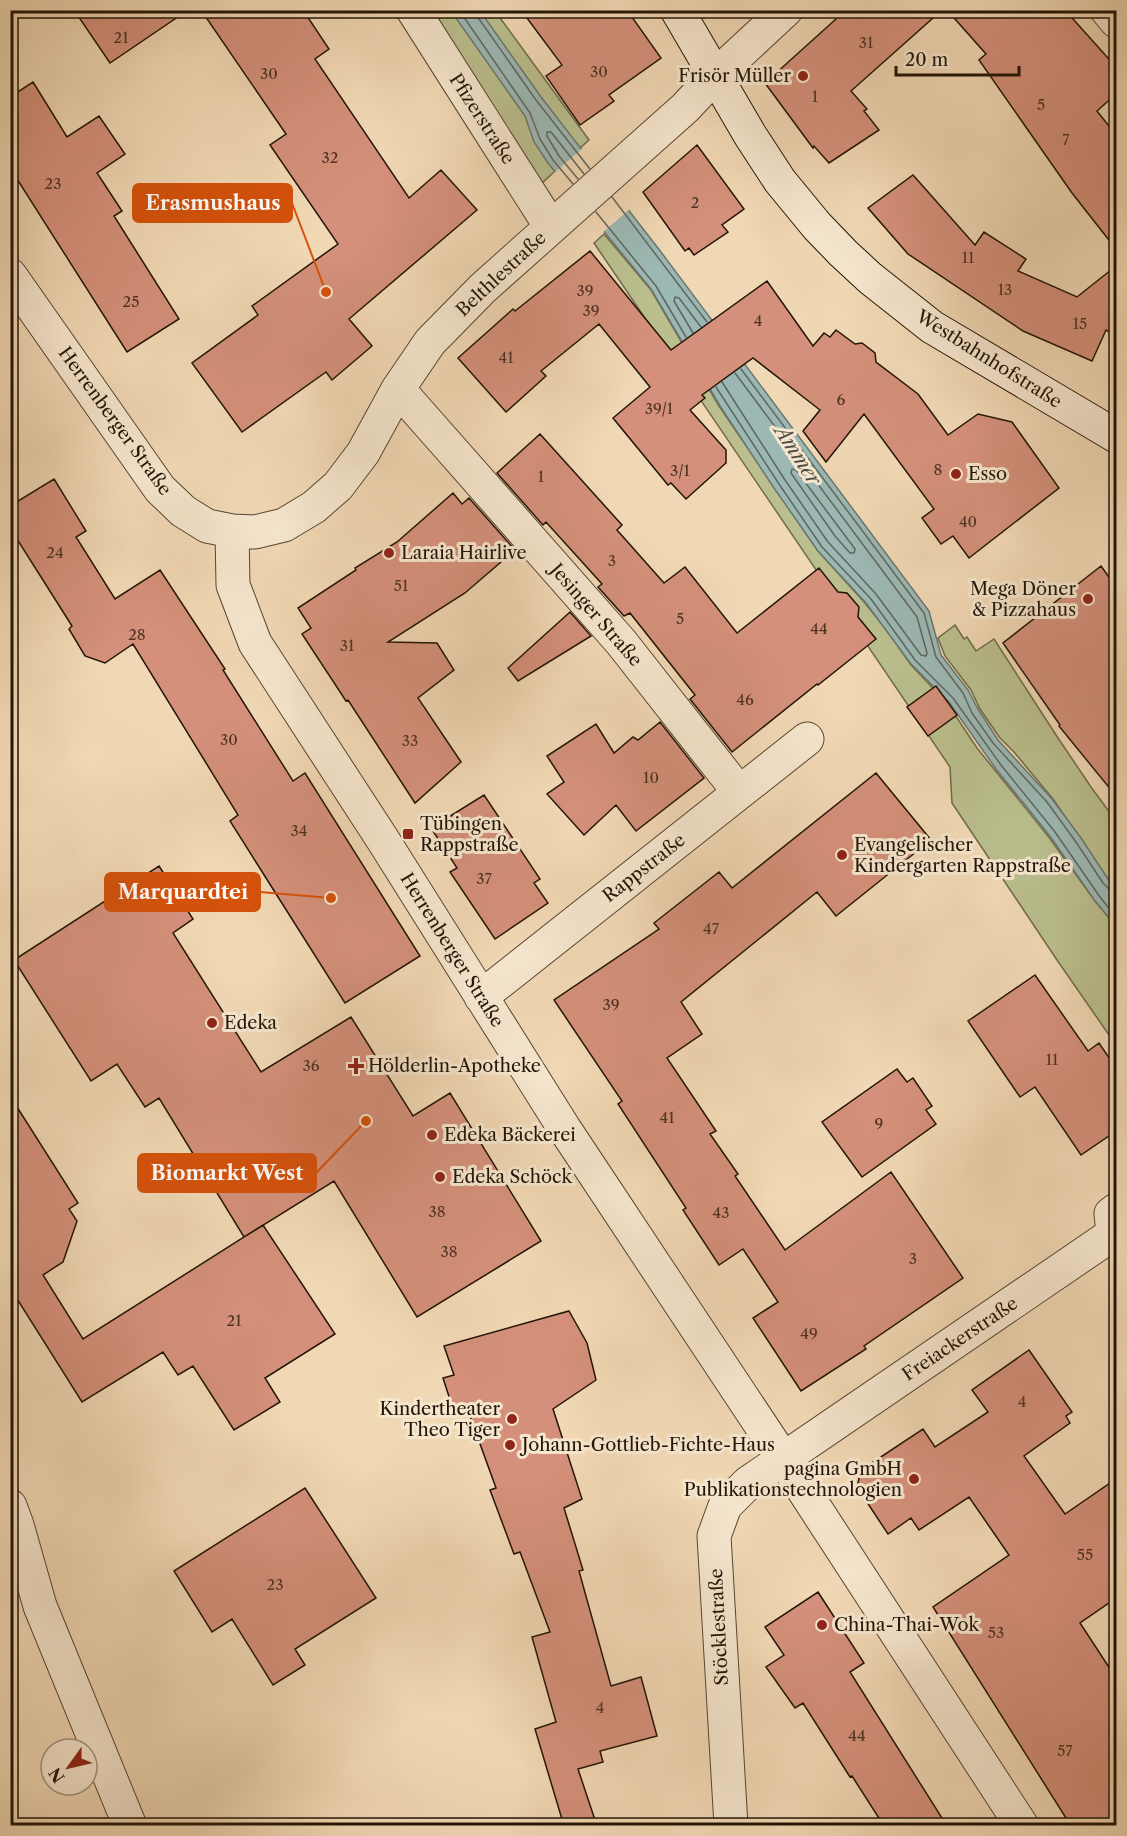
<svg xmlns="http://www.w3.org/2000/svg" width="1127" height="1836" font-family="'Libre Caslon Text',serif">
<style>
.green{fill:#babf8d;stroke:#6e6a4a;stroke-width:1.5}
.water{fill:#9cb8b4;stroke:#6b766e;stroke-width:1.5}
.pier{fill:#f1d8b4}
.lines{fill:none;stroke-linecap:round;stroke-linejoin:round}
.shore{stroke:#5f665d;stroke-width:1.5}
.building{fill:#d4907a;stroke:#221406;stroke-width:1.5}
.minor-casing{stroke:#564532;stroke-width:35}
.secondary-casing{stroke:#221406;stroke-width:35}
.minor{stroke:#f6e6ce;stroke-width:33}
.secondary{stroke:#f6e6ce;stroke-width:33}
.poi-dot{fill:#8f2418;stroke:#f6e6ce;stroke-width:2}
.labels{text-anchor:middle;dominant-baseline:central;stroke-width:6;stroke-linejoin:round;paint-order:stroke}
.number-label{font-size:15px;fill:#4e3323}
.poi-label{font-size:18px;fill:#221406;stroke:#f6e6ce;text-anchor:start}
.street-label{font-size:18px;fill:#221406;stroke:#f6e6ce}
.water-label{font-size:20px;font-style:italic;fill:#4d4d43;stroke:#f6e6ce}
.leader{fill:none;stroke:#d4520b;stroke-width:2}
.callout-dot{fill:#d4520b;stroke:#f6e6ce;stroke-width:2}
.callout{fill:#d4520b;stroke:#d4520b;stroke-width:2}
.callout-label{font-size:20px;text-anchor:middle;font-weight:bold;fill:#fff}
</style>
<rect width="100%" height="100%" fill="#f1d8b4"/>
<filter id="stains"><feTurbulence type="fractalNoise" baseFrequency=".00333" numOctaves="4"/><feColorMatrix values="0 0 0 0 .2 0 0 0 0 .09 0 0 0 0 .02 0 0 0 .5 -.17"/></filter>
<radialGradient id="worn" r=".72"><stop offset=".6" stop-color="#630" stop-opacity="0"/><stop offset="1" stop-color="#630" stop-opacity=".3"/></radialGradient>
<!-- green -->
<path class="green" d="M421,11H495L589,140L542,183Z
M604,234L651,290L719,406L818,551L865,603L888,632L911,665L947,703L977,748L1048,836L1095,901L1116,926V1045L1057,960L952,803L950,767L594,243Z
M955,625L964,639L967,637L976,651L994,639L1058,738L1091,787L1116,821V888L1108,879L1053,799L1014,752L1000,738L980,709L971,690L945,656L938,638Z"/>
<!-- water -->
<path class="water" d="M451,11H480L541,97L661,252L929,611L941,655L968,690L978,709L998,740L1052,799L1081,838L1108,879L1116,888V926L1095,901L1050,836L996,769L949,702L911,664L866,603L818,551L774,488L720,406L651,289L548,163L534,142L525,116Z"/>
<!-- pier -->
<path class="pier" d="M584,147L631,208L602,233L553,174Z"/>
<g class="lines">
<!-- shore -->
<path class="shore" d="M459,10L530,113L540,139L553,160L573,184
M475,10L477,16L536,100L590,169
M578,179L559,156L547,136V132H551L584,174
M612,197L707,322
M596,212L656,286L686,337
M693,333L674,301L675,297L679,298L701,327
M741,369L924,613L936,657L963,693L972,713L993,743L1047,802L1076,842L1103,883L1111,891L1116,892
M722,382L785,480L828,542L876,594L921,655L926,656L927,653L917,617L735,373
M716,387L779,484L822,547L871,599L915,660L953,698L1001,765L1055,832L1100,897L1116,917
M792,469L796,470L855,549L854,553H850L835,536L791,473Z"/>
</g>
<!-- building -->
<path class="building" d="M74,10H188L110,63Z
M201,10H303L329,49L315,59L409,198L441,170L477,210L349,319L372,346L332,380L326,372L242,432L192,363L258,315L252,306L338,244L270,145L286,134Z
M521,10H627L661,58L609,95L614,101L580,125L546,76L562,65Z
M846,10H942L851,91L867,109L864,111L879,130L829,163L814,146L813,148L765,83Z
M947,10H1065L1116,67V94L1097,111L1116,135V249L1072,193L979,60L986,54Z
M33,82L67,137L99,116L125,154L97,173L122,211L114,216L179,319L127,352L10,168V97Z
M697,145L744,209L722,225L728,232L694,255L689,248L685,251L643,192Z
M913,175L975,245L984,232L1026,259L1018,271L1077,297L1116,266V336L1106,330L1092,361L1023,331L908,254L868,208Z
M590,251L671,350L767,281L813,346L824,333L830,337L836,330L855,344L862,343L875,353L876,362L918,394L948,435L978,414L1012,422L1059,488L969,558L953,536L941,544L922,518L934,509L864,414L826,462L803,431L820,410L753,358L702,395L705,398L690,410L726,450V463L686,499L671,483L668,485L613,418L650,387L599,324L541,371L546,376L506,412L458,358L513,309L515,311Z
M540,434L622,525L617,530L664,583L685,567L737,633L819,568L838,592L847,593L859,607L858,617L876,639L818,685L817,684L732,752L690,699L695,695L630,613L624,616L598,587L602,584L546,522L543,525L497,473Z
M54,479L86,531L76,537L115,599L160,570L225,669L223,670L293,781L305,773L420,956L345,1003L230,821L238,815L133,644L105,663L85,656L69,629L72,626L10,528V506Z
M453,493L462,504L469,498L515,550L465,593L388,642L437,643L454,670L418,698L461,762L415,803L348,700L346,701L302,634L311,628L298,608L356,570L355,568L397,542Z
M1101,566L1116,587V796L1059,726L1060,725L1003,643Z
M570,612L591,636L518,681L508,668Z
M936,686L957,715L928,736L907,707Z
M660,722L704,778L636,831L616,805L584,835L547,794L564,782L547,756L596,724L614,753L633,737L638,740Z
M876,773L931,840L836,916L817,892L681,1002L702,1034L667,1058L716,1131L710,1134L738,1174L735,1176L785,1250L891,1172L963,1278L864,1346L866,1349L801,1391L753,1318L778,1302L743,1249L719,1265L683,1210L686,1208L618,1104L622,1101L554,1000L659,929L654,923L719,872L732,888Z
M484,795L540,879L534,883L548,903L495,939L450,872L457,868L431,828Z
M159,866L193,919L173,933L261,1072L351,1017L413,1116L450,1093L541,1241L417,1317L334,1181L244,1237L159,1098L145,1107L117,1064L91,1081L14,960Z
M1035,975L1088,1051L1099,1043L1116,1068V1131L1081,1155L1035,1087L1020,1097L968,1021Z
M897,1069L907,1082L913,1078L932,1106L926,1110L936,1124L862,1177L822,1122Z
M10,1096L78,1203L69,1209L77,1221L63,1262L43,1275L83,1339L263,1225L335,1334L265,1378L280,1402L234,1430L193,1366L178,1375L163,1352L82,1402L14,1294L10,1296Z
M569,1311L587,1343L596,1380L553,1409L582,1499L564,1508L583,1570L579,1571L611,1686L641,1677L657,1736L600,1751L603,1762L578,1769L597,1826H564L535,1729L556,1722L532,1637L550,1632L520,1552L514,1554L490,1490L496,1488L467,1408L454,1412L443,1378L454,1375L444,1346Z
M1029,1350L1072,1412L1066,1416L1070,1423L1024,1456L1065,1514L1116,1479V1598L1080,1623L1116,1678V1826H1071L933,1607L1009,1555L969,1497L919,1530L911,1518L888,1534L857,1487L861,1470L923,1429L935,1447L988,1412L972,1390Z
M305,1488L376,1598L295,1649L305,1665L273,1685L232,1619L212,1632L174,1571Z
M818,1592L864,1663L850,1672L947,1826H884L852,1776L850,1777L803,1703L795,1708L766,1667L784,1655L765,1627Z"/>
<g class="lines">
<!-- minor casing -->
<g class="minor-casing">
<path id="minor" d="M413,10L551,227
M1107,10L1116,21
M10,275L160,489L183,511L207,526L232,531L255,532L284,525L314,507L338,486L363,453L398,389L430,342L483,288L685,108L716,75L786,10
M398,389L621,642L739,792
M232,531L233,585L255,643L383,840L564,1128L784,1460L1022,1826
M481,997L807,739
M10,1506L17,1525L40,1606L130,1826
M731,1826L714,1536L725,1506L748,1483L1113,1234L1111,1214L1116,1210"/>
</g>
<!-- secondary casing -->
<g class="secondary-casing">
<path id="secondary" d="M677,10L750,135L780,181L817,226L843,253L870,278L932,327L1116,436"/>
</g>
<!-- minor -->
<use href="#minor" class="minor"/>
<!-- secondary -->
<use href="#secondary" class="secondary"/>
</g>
<!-- markers -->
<g class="poi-dot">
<circle cx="803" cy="76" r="6"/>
<circle cx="956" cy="474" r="6"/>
<circle cx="389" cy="553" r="6"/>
<circle cx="1088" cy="599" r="6"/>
<rect x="402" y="828" width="12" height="12" rx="3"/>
<circle cx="842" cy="855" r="6"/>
<circle cx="212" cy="1023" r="6"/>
<path d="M353 1057h6v6h6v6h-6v6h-6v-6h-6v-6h6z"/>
<circle cx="432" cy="1135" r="6"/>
<circle cx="440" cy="1177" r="6"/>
<circle cx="512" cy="1419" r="6"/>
<circle cx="510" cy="1445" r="6"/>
<circle cx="914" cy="1479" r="6"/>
<circle cx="822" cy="1625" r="6"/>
</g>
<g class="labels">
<!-- number labels -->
<g class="number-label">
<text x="121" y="37">21</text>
<text x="866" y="42">31</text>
<text x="599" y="71">30</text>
<text x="269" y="73">30</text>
<text x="815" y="96">1</text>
<text x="1041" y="104">5</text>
<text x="1066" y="139">7</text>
<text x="330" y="157">32</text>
<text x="53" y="183">23</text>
<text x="695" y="202">2</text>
<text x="968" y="257">11</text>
<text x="1005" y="289">13</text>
<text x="585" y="290">39</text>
<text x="131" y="301">25</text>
<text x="591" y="310">39</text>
<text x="758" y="320">4</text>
<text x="1080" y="323">15</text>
<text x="506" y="357">41</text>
<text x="841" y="399">6</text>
<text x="659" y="408">39/1</text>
<text x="938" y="469">8</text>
<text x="680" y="470">3/1</text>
<text x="541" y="476">1</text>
<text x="968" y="521">40</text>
<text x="55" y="552">24</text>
<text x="612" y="560">3</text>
<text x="401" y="585">51</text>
<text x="680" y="618">5</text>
<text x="819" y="628">44</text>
<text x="137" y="634">28</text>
<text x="347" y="645">31</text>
<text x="745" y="699">46</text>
<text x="229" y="739">30</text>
<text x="410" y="740">33</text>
<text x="651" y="777">10</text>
<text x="299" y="830">34</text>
<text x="484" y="878">37</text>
<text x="711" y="928">47</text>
<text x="611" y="1004">39</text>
<text x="1052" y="1059">11</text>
<text x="311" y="1065">36</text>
<text x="667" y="1117">41</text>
<text x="879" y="1123">9</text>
<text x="437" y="1211">38</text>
<text x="721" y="1212">43</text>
<text x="449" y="1251">38</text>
<text x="913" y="1258">3</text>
<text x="234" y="1320">21</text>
<text x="809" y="1333">49</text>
<text x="1022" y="1401">4</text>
<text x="1085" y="1554">55</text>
<text x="275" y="1584">23</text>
<text x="996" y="1632">53</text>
<text x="600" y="1707">4</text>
<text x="857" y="1735">44</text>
<text x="1065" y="1750">57</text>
</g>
<!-- poi labels -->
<g class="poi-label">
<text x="791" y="76" text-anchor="end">Frisör Müller</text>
<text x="968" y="474">Esso</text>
<text x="401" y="553">Laraia Hairlive</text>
<text x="1076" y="589" text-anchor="end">Mega Döner<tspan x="1076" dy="21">&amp; Pizzahaus</tspan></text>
<text x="420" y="824">Tübingen<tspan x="420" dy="21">Rappstraße</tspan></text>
<text x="854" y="845">Evangelischer<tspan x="854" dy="21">Kindergarten Rappstraße</tspan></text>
<text x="224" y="1023">Edeka</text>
<text x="368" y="1066">Hölderlin-Apotheke</text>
<text x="444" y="1135">Edeka Bäckerei</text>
<text x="452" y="1177">Edeka Schöck</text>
<text x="500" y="1409" text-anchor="end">Kindertheater<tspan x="500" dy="21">Theo Tiger</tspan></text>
<text x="522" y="1445">Johann-Gottlieb-Fichte-Haus</text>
<text x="902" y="1469" text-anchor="end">pagina GmbH<tspan x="902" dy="21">Publikationstechnologien</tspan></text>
<text x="834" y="1625">China-Thai-Wok</text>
</g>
<!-- street labels -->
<g class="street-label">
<text transform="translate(482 119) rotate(57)">Pfizerstraße</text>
<text transform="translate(501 274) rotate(-43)">Belthlestraße</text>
<text transform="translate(989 359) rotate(32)">Westbahnhofstraße</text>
<text transform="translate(115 421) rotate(54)">Herrenberger Straße</text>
<text transform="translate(596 615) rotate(49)">Jesinger Straße</text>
<text transform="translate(644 868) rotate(-38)">Rappstraße</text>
<text transform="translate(452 950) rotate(58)">Herrenberger Straße</text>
<text transform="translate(960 1339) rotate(-34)">Freiackerstraße</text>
<text transform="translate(719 1627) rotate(-93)">Stöcklestraße</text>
</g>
<!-- water labels -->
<g class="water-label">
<text transform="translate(798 455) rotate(57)">Ammer</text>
</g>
</g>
<!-- callouts -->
<path class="leader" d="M326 292L292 203M331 898L260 892M366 1121L316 1173"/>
<g class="callout-dot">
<circle cx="326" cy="292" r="6"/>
<circle cx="331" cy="898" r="6"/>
<circle cx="366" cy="1121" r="6"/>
</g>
<g class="callout">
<rect x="133" y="184" width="159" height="38" rx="6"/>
<rect x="105" y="873" width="155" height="38" rx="6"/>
<rect x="138" y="1154" width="178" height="38" rx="6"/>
</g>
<g class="callout-label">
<text x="213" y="210">Erasmushaus</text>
<text x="183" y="899">Marquardtei</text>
<text x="227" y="1180">Biomarkt West</text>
</g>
<!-- margin -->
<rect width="1127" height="1836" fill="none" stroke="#f1d8b4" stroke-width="36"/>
<rect x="12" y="12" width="1103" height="1812" fill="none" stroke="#221406" stroke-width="3"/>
<rect x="18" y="18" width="1091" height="1800" fill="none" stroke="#221406" stroke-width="1.5"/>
<!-- north arrow -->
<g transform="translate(69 1767) rotate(236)"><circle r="28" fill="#f6e6ce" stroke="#a1927e" stroke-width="1.5"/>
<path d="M0-4.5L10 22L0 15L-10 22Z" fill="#8f2418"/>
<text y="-9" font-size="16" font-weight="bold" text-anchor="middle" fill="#221406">N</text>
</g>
<!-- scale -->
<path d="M896 66v9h123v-9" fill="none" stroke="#221406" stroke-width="3"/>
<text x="905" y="66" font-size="18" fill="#221406" stroke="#f6e6ce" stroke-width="4.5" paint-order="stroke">20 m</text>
<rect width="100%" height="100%" filter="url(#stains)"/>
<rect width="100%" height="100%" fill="url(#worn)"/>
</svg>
